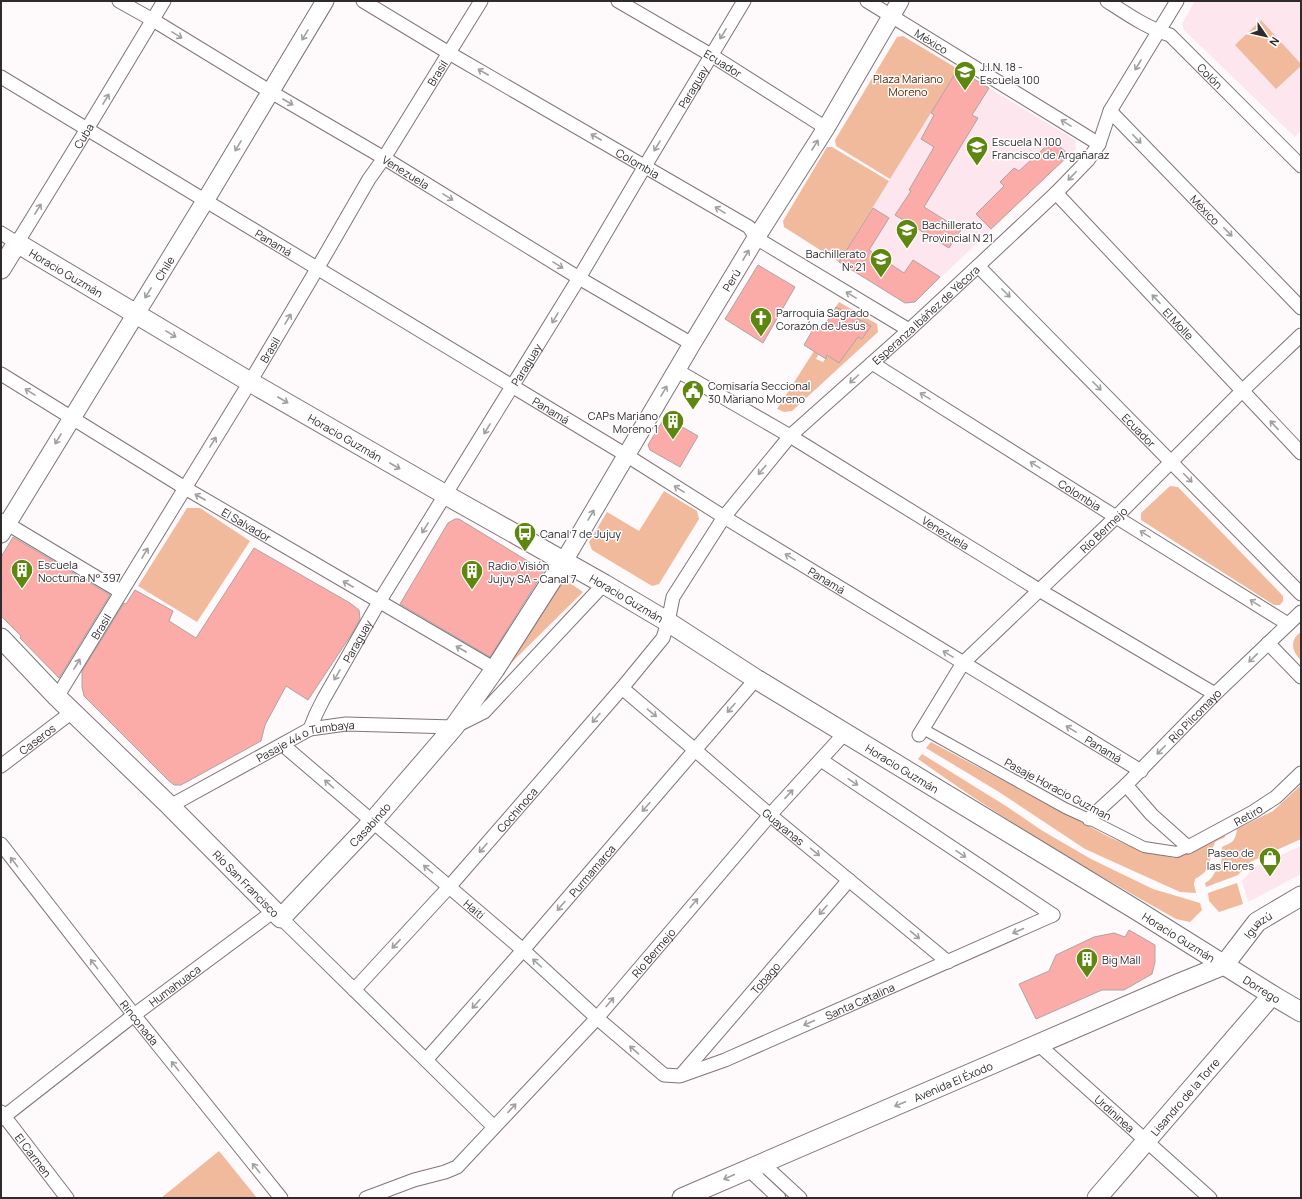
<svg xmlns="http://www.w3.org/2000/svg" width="1302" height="1199" font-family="Manrope,sans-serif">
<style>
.built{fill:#fde6ee}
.green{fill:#f1ba9d}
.building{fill:#fbaba8;stroke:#b1a3a2}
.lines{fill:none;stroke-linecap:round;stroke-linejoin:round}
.pedestrian-casing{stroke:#807478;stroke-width:12}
.minor-casing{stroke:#807478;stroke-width:15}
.tertiary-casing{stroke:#807478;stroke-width:19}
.secondary-casing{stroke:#807478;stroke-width:21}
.pedestrian{stroke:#fff;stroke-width:10}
.minor{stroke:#fff;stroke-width:13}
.tertiary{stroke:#fff;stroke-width:17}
.secondary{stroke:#fff;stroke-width:19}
.oneway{stroke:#a19fa0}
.labels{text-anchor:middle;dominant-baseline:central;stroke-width:3;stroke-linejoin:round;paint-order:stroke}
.street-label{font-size:11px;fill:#2f2a2b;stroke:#fff}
.poi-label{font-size:11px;fill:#2f2a2b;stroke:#fff;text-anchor:start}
.park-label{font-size:11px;fill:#582400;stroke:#fff}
</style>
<rect width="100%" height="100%" fill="#fef9fa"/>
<!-- built -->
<path class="built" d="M1195,1H1301V130L1295,137L1184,30L1182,24Z
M989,88L1075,140L1076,149L915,302L905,303L839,262L941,96L972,114Z
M1301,846V874L1248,902L1242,881L1254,867Z"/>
<!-- green -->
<path class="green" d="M1261,20L1301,64V66L1276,89L1235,45Z
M903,36L958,69L890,179L836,146L835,140L897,37Z
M827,147H832L889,181L839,262L784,227L783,221Z
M839,302L877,324L878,332L792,411L784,412L777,409L814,351L820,352L816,359L823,362L847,331L862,339L870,326L836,307Z
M1170,486L1178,487L1283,596V601L1280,605H1274L1141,520V513Z
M664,491L697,511L699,519L659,584L652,586L592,550L589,542L607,512L639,531Z
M187,508H200L250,541L197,622L138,586Z
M564,579L583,592L507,667Z
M1301,632V660C1292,652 1289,640 1301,632Z
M931,742L1109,837L1139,850L1174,858L1225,835V837L1215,842C1208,859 1214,869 1195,879L1194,884L1196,893L1180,892L1085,849L999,792L926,748Z
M922,754L1006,806L1041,830L1091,859L1153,889L1200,903L1202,910L1190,922L1176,919C1087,869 1000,818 918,759Z
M1301,785V839L1250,862L1238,875L1206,887L1205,883C1215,878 1212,872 1221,866L1222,847C1233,842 1235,842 1237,829L1273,811Z
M1237,883L1243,904L1219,912L1209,901L1208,893Z
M219,1151L257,1198H161Z"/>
<!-- building -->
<path class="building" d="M958,69L989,88L972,115L978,118L924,207L961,230L949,248L895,215L911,191L909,190L934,147L921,139L934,115L931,113Z
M1053,140L1069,155L991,229L976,214L1004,186L1000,182L1014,168L1019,171Z
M873,208L889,218L869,250L904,273L913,260L940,277L915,302L905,303L839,262Z
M758,265L795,287L763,343L725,319Z
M836,307L871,326L862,339L858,337L839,363L827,355L826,359L804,345L815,326L822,330Z
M665,417L698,436L680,467L650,450L648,445Z
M455,519H459L544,571L490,657L400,604L448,523Z
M13,537L110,595L59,678L20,638L21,636L1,616V557Z
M254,548L350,603L359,610L360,619L351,635L308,700L286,686L265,725L261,741L181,785H174L168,780L84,696L82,687V671L124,603L126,604L135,590L173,611L169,621L196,638Z
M1129,930L1155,945V962L1152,974L1124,990H1102L1036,1019L1019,984L1049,971L1056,955L1094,937L1114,933L1125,937Z"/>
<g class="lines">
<!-- pedestrian casing -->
<g class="pedestrian-casing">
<path id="pedestrian" d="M923,729L1065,808L1089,819L1144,847L1177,852L1188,847"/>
</g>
<!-- minor casing -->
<g class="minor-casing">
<g id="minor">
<path id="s1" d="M119,1L153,20L271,92L384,158L579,278L692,344"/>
<path id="s2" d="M363,1L449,53L749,227L756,238L909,330"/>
<path id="s3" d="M618,1L711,55L826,128"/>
<path id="s4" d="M867,1L1099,144"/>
<path id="s5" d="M1107,1C1127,14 1147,28 1170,35L1301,166"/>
<path id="s6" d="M1,77L626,455L724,517L1141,771"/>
<path id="s7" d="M1110,111L1301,308"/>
<path id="s8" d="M1056,193L1301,453"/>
<path id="s9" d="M1,233L17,243L87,129L164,1"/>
<path id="s10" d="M978,266L1301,594"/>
<path id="s11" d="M872,363L1116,517L1288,624"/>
<path id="s12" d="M676,370L790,436L1039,590L1215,694"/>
<path id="s13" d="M1,374L185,488L495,669"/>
<path d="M1,520L121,592"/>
<path d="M1268,643L1301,677"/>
<path id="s14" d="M622,688L695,750L770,815L948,962"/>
<path id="s15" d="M57,697L250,382L317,269L369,179L384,158L481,1"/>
<path id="s16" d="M310,729L316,714L323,700L379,602L579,278L645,166L744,1"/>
<path id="s17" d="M919,735L963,663L1116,517L1242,391L1301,335"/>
<path id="s18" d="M283,745L523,950L597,1018L664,1075L680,1076L725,1060L1053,915"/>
<path d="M821,760L1053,915"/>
<path id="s19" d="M1,766L72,712"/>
<path id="s20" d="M1126,785L1152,815L1188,847L1253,812L1276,797L1301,773"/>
<path id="s21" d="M170,806L310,729L346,724L454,727L484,712L604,584"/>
<path id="s22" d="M1089,819L1126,785L1215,694L1301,612"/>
<path id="s23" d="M1,844L134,1015L281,1198"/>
<path d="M281,918L494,1127"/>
<path id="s24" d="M354,990L449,887L622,688L663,638L668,622L673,597L724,517L790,436L909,330L978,266L1056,193L1088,160L1099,144L1110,111L1177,1"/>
<path id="s25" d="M1039,1045L1210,1198"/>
<path id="s26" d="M426,1060L523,950L756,679"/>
<path id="s27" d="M682,1074L849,880"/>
<path id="s28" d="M1,1112L67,1198"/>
<path id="s29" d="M1,1119L134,1015L274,911"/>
<path d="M762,1163L800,1198"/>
<path d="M748,1169L779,1198"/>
<path id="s30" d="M366,1198L414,1180L445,1172L457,1167L597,1018L770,815L845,733"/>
</g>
</g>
<!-- tertiary casing -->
<g class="tertiary-casing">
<g id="tertiary">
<path id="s31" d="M1,534L205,201L325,1"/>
<path id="s32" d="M564,561L692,344L756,238L826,128L900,1"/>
</g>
</g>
<!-- secondary casing -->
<g class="secondary-casing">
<g id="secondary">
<path id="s33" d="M1,269L17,243L250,382L446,495L604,584L668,622L756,679L1138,911L1272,995L1301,1012"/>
<path id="s34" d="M1,638L57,697L170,806L281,918L373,821L454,727L495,669L564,561"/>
<path id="s35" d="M1224,965L1257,922L1301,896"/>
<path id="s36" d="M682,1198L1175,985L1224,965"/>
<path id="s37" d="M1097,1198L1272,995"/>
</g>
</g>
<!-- pedestrian -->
<use href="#pedestrian" class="pedestrian"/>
<!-- minor -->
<use href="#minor" class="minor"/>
<!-- tertiary -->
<use href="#tertiary" class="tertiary"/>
<!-- secondary -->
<use href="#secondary" class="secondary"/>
</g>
<!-- one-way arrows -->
<defs><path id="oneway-shaft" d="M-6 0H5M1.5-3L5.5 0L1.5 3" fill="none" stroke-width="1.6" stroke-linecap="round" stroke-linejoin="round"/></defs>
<g class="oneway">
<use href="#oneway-shaft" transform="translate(723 34) rotate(122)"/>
<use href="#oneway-shaft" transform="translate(177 35) rotate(31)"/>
<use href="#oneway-shaft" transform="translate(305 35) rotate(121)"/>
<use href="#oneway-shaft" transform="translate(1138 65) rotate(121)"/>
<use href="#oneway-shaft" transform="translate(483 72) rotate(-150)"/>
<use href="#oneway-shaft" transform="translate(106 99) rotate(-59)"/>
<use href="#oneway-shaft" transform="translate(288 102) rotate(30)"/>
<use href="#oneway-shaft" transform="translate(1066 123) rotate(-148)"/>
<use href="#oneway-shaft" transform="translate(596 137) rotate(-150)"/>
<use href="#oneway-shaft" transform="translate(1137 139) rotate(46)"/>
<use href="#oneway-shaft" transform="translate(815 145) rotate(-58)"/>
<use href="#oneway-shaft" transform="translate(238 146) rotate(121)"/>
<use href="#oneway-shaft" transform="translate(657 146) rotate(121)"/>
<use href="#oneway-shaft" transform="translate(1072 176) rotate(134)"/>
<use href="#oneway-shaft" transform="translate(448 197) rotate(32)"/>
<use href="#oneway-shaft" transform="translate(38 209) rotate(-58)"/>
<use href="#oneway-shaft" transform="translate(720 210) rotate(-149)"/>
<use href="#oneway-shaft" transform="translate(1228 232) rotate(46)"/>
<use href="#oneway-shaft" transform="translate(746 255) rotate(-59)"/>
<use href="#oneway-shaft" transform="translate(558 265) rotate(32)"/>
<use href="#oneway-shaft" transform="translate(148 293) rotate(122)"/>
<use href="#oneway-shaft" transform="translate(1006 293) rotate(45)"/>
<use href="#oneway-shaft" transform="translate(851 295) rotate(-149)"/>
<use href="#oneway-shaft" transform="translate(1156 299) rotate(-133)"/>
<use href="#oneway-shaft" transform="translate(555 318) rotate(121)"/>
<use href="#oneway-shaft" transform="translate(288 319) rotate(-59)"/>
<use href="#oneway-shaft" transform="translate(171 334) rotate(31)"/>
<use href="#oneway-shaft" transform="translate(854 379) rotate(138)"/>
<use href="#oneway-shaft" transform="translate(1097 386) rotate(45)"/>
<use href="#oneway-shaft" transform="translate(664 391) rotate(-60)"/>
<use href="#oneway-shaft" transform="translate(30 392) rotate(-148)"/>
<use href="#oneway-shaft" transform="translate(925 396) rotate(-148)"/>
<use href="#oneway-shaft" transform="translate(283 400) rotate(30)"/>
<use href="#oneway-shaft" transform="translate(1274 425) rotate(-133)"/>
<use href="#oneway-shaft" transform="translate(487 429) rotate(122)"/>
<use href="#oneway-shaft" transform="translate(58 439) rotate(121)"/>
<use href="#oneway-shaft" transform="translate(213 442) rotate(-58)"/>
<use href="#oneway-shaft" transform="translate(1035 465) rotate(-148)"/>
<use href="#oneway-shaft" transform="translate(395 466) rotate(30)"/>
<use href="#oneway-shaft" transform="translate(762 470) rotate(130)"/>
<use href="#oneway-shaft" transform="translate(1188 478) rotate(46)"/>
<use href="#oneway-shaft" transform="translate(679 489) rotate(-148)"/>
<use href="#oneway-shaft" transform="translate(200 497) rotate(-150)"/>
<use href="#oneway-shaft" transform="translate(591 515) rotate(-59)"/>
<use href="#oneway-shaft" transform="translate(425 528) rotate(122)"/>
<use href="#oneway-shaft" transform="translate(1145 534) rotate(-148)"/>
<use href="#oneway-shaft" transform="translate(145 553) rotate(-59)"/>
<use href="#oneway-shaft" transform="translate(790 557) rotate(-149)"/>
<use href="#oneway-shaft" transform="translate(348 584) rotate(-150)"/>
<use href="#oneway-shaft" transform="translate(1255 603) rotate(-148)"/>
<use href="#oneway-shaft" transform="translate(461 649) rotate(-150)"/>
<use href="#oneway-shaft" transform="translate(948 654) rotate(-149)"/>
<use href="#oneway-shaft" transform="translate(1253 658) rotate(136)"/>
<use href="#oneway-shaft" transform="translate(77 664) rotate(-59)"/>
<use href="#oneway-shaft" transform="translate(337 675) rotate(120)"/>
<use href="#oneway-shaft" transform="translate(731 708) rotate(131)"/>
<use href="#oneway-shaft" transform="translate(652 713) rotate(40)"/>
<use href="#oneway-shaft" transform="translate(596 718) rotate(131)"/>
<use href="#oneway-shaft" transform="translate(1071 729) rotate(-149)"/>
<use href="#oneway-shaft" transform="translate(1161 750) rotate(134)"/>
<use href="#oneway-shaft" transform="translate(853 782) rotate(34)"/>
<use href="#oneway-shaft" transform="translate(329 784) rotate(-139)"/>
<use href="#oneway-shaft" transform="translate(789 794) rotate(-47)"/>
<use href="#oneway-shaft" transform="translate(646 807) rotate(131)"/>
<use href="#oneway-shaft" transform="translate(483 848) rotate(131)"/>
<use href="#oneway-shaft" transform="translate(815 852) rotate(40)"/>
<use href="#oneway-shaft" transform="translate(961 854) rotate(34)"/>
<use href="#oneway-shaft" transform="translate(14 862) rotate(-128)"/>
<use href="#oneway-shaft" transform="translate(428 869) rotate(-140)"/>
<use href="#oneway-shaft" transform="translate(694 903) rotate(-50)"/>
<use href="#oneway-shaft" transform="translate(561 906) rotate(131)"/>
<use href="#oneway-shaft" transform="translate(823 910) rotate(131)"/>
<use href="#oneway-shaft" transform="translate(1018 931) rotate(156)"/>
<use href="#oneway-shaft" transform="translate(915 935) rotate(40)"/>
<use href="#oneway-shaft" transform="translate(396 944) rotate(133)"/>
<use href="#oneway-shaft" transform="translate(537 963) rotate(-138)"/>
<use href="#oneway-shaft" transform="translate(94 964) rotate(-128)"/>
<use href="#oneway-shaft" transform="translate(610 1002) rotate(-50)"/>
<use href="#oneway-shaft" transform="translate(476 1004) rotate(132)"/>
<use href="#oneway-shaft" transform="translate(809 1023) rotate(156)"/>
<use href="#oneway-shaft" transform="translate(634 1050) rotate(-139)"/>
<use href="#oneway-shaft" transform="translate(175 1066) rotate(-129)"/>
<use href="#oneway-shaft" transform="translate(900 1104) rotate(157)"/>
<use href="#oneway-shaft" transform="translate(512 1108) rotate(-47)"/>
<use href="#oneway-shaft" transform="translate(256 1168) rotate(-129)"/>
<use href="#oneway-shaft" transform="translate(729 1177) rotate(156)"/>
</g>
<!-- icons -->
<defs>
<g id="school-pin" transform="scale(1.15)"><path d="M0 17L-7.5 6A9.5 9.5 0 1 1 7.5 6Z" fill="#5e8710" stroke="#fff"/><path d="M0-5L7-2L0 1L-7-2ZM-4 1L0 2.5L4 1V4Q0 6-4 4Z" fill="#fff"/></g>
<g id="church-pin" transform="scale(1.15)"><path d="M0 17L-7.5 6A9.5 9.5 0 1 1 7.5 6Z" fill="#5e8710" stroke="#fff"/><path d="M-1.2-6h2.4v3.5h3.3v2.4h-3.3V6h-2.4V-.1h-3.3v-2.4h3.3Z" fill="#fff"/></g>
<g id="civic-pin" transform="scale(1.15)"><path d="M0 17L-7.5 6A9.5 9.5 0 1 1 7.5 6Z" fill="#5e8710" stroke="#fff"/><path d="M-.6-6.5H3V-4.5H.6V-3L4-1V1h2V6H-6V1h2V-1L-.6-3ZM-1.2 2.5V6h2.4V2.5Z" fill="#fff"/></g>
<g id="building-pin" transform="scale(1.15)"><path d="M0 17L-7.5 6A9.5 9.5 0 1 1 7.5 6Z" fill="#5e8710" stroke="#fff"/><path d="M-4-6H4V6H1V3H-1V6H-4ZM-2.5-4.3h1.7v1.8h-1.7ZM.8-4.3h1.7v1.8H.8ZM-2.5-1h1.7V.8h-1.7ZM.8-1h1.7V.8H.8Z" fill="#fff"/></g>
<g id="bus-pin" transform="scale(1.15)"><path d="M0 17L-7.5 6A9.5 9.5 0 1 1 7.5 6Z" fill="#5e8710" stroke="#fff"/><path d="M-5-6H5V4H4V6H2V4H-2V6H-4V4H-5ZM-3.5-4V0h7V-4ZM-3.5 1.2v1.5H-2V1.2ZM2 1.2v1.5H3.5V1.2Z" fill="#fff"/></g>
<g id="shop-pin" transform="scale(1.15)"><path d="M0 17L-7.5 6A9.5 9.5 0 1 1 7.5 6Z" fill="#5e8710" stroke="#fff"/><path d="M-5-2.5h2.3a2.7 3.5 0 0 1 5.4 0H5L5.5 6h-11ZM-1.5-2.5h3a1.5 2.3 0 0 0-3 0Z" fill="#fff"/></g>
</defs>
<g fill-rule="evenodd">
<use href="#school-pin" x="965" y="72"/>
<use href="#school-pin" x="977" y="147"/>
<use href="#school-pin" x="907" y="230"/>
<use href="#school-pin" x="881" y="259"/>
<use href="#church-pin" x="761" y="318"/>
<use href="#civic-pin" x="693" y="391"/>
<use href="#building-pin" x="673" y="421"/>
<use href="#bus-pin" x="525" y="533"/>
<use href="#building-pin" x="22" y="570"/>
<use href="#building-pin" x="472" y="571"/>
<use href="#shop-pin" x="1270" y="858"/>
<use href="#building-pin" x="1087" y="959"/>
</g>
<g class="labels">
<!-- street labels -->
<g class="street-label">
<text stroke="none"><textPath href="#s4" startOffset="76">México</textPath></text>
<text stroke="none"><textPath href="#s3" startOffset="122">Ecuador</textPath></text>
<text stroke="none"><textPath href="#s15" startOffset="731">Brasil</textPath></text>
<text stroke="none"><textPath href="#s5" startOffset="129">Colón</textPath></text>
<text stroke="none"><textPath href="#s16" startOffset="748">Paraguay</textPath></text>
<text stroke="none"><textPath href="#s9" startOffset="145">Cuba</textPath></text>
<text stroke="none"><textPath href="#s2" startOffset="319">Colombia</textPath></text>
<text stroke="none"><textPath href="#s1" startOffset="334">Venezuela</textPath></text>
<text stroke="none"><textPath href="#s7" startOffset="137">México</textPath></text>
<text stroke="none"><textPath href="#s6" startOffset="319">Panamá</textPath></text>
<text stroke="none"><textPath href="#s31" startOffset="312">Chile</textPath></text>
<text stroke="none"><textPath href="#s33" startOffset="88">Horacio Guzmán</textPath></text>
<text stroke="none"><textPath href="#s32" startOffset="327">Perú</textPath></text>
<text stroke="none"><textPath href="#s24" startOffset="892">Esperanza Ibáñez de Yécora</textPath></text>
<text stroke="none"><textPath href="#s8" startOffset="179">El Molle</textPath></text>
<text stroke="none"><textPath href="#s15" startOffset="407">Brasil</textPath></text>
<text stroke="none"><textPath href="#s16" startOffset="424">Paraguay</textPath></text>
<text stroke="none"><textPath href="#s6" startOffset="643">Panamá</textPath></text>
<text stroke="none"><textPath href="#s10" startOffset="230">Ecuador</textPath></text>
<text stroke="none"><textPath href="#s33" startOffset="412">Horacio Guzmán</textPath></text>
<text stroke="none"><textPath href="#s11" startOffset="246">Colombia</textPath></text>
<text stroke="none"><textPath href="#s13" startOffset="288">El Salvador</textPath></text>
<text stroke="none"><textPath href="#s17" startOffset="278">Río Bermejo</textPath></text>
<text stroke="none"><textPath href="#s12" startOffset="315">Venezuela</textPath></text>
<text stroke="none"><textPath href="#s6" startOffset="967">Panamá</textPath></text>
<text stroke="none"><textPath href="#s33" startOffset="736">Horacio Guzmán</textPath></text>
<text stroke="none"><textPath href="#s15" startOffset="83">Brasil</textPath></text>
<text stroke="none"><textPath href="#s16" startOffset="100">Paraguay</textPath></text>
<text stroke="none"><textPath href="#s22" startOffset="148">Río Pilcomayo</textPath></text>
<text stroke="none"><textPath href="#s19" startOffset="45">Caseros</textPath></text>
<text stroke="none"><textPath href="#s21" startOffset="152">Pasaje 44 o Tumbaya</textPath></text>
<text stroke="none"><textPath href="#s6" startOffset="1291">Panamá</textPath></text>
<text stroke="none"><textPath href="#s33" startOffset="1060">Horacio Guzmán</textPath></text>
<text transform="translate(1058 789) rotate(28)">Pasaje Horacio Guzman</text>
<text stroke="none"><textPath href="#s24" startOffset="243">Cochinoca</textPath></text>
<text stroke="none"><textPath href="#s20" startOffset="156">Retiro</textPath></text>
<text stroke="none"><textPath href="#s34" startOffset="525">Casabindo</textPath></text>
<text stroke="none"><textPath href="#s14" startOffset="213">Guayanas</textPath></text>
<text stroke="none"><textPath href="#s26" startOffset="252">Purmamarca</textPath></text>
<text stroke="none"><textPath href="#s34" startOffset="347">Río San Francisco</textPath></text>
<text stroke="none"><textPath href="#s18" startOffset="252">Haiti</textPath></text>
<text stroke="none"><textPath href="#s35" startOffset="53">Iguazú</textPath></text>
<text stroke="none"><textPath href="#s33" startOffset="1384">Horacio Guzmán</textPath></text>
<text stroke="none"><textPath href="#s30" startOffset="387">Río Bermejo</textPath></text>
<text stroke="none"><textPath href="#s27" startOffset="127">Tobago</textPath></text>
<text stroke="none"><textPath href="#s29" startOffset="219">Humahuaca</textPath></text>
<text stroke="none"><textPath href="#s33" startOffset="1482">Dorrego</textPath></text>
<text stroke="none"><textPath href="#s18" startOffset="715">Santa Catalina</textPath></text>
<text stroke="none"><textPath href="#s23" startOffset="226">Rinconada</textPath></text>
<text stroke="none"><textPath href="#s36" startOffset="295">Avenida El Éxodo</textPath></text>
<text stroke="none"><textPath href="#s37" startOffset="134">Lisandro de la Torre</textPath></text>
<text stroke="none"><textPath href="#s25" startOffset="102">Urdininea</textPath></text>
<text stroke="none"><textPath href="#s28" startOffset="54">El Carmen</textPath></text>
</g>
<!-- poi labels -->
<g class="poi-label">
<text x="980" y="66">J.I.N. 18 -<tspan x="980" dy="13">Escuela 100</tspan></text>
<text x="992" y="141">Escuela N 100<tspan x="992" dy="13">Francisco de Argañaraz</tspan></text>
<text x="922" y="224">Bachillerato<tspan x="922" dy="13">Provincial N 21</tspan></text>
<text x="866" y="253" text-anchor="end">Bachillerato<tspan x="866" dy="13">Nº 21</tspan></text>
<text x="776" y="312">Parroquia Sagrado<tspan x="776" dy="13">Corazón de Jesús</tspan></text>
<text x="708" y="385">Comisaría Seccional<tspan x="708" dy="13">30 Mariano Moreno</tspan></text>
<text x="658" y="415" text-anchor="end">CAPs Mariano<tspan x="658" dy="13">Moreno 1</tspan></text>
<text x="540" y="533">Canal 7 de Jujuy</text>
<text x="38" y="564">Escuela<tspan x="38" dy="13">Nocturna N° 397</tspan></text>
<text x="488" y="565">Radio Visión<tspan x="488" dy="13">Jujuy SA - Canal 7</tspan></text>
<text x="1254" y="852" text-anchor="end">Paseo de<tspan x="1254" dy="13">las Flores</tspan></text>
<text x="1102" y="959">Big Mall</text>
</g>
<!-- park labels -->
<g class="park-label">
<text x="908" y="78">Plaza Mariano<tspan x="908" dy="13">Moreno</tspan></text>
</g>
</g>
<!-- border -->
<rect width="1302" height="1199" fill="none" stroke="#2f2a2b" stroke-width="4"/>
<!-- north arrow -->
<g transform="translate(1266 36) rotate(124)" stroke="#ffffff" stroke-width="3" paint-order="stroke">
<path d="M0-3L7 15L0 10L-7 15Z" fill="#2f2a2b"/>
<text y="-6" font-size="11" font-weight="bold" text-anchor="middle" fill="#2f2a2b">N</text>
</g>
</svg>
